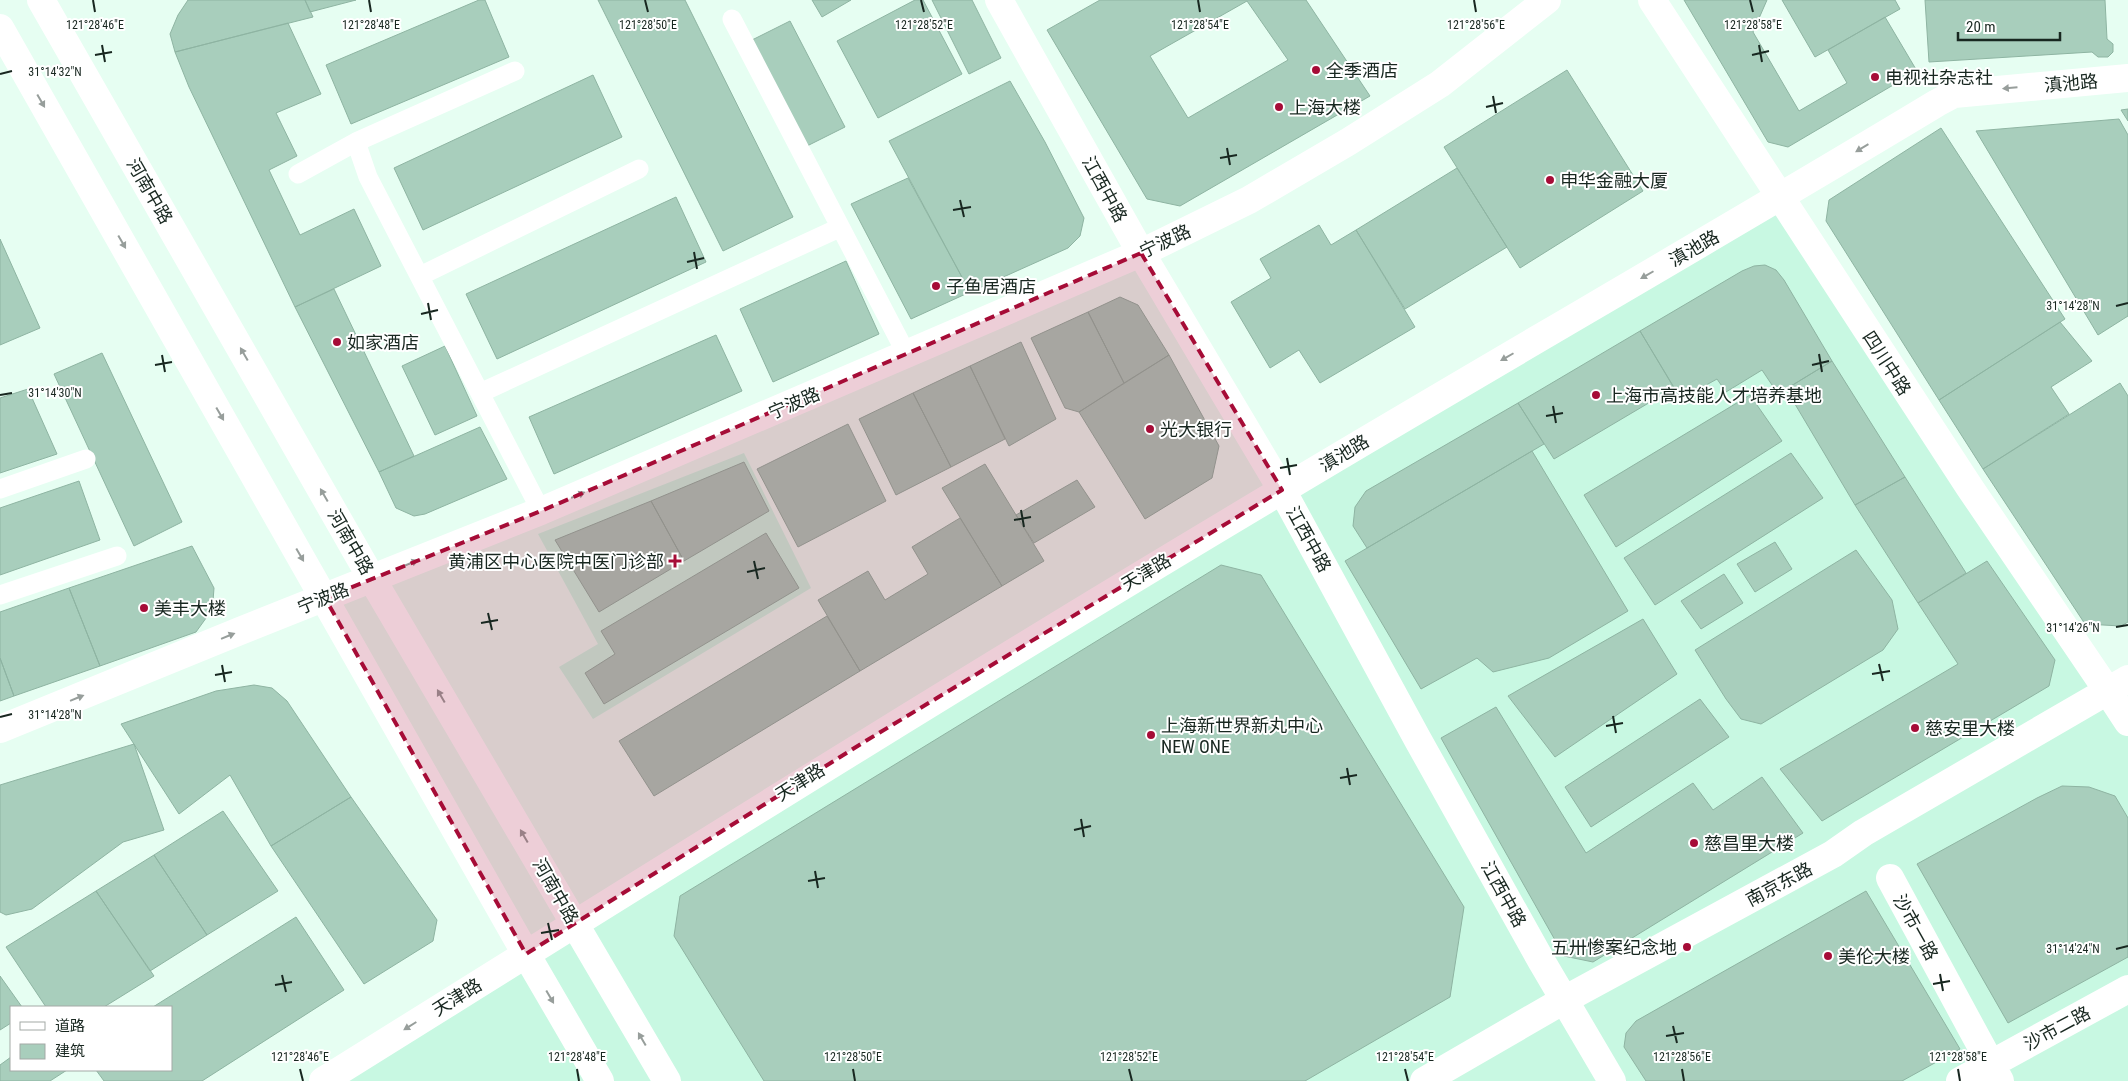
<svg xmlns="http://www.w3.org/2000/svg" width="2128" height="1081" font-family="'Roboto Condensed','Noto Sans SC',sans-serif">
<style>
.built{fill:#c8f8e2}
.building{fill:#a8cebc;stroke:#8eb4a2;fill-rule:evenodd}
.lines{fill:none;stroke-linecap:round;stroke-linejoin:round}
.lane{stroke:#fff;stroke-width:19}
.street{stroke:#fff;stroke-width:28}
.secondary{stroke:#fff;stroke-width:28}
.oneway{fill:#979e9b}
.marked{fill:#a60c37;fill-opacity:0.2;stroke:#a60c37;stroke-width:4;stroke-dasharray:10 6;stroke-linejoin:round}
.ticks{fill:none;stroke:#182720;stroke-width:2}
.poi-dot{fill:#a60c37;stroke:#fff;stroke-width:2}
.labels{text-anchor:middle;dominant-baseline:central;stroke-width:4;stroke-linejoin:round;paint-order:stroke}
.poi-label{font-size:18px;fill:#182720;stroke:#fff;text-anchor:start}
.street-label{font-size:18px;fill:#182720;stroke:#fff}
.ticks-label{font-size:12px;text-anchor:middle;fill:#182720;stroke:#fff;stroke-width:4;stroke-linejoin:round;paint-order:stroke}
</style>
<rect width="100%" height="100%" fill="#e6fef2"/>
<!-- built -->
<path class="built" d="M1779,198L2128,710V1081H322Z
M744,453L811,588L593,719L559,667L598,644L538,534Z"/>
<!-- building -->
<path class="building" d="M188,0H305L313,17L175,52L170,34L178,15Z
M305,0H356L310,12Z
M479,0H485L509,57L351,124L326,65Z
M598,0H685L793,217L723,251Z
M812,0H851L822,17Z
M915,0H923L962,74L878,118L837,41Z
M932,0H972L1001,58L969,74Z
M1100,0H1306L1370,96L1180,206L1147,199L1047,30ZM1247,1L1288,60L1188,118L1150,56Z
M1684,0H1767L1753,32L1799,111L1847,83L1828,50L1885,17L1917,71L1788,147L1768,142Z
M1782,0H1895L1900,9L1815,57Z
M1925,0H2105L2107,39L2113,44V52L2108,57H2098L2092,52L1929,62Z
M790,21L845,127L805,147L750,41Z
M288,23L321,94L276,113L297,156L269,170L300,235L354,209L381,266L295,307L189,87L175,52Z
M1567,70L1643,191L1520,268L1444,147Z
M593,75L622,137L423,230L394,168Z
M1010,81L1045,142L1084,218L1080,236L1068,248L970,292L889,141Z
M2128,109V121L2121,110Z
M2119,119L2128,135V316L2098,335L1976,131Z
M1941,128L2065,319L1939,400L1826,221L1829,200Z
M1457,168L1507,247L1405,309L1356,230Z
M908,178L970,292L911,319L851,204Z
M676,197L706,262L497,359L466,294Z
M1319,225L1331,245L1356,230L1415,327L1320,383L1299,350L1270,368L1231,302L1271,278L1260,259Z
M0,239L40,328L0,345Z
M846,261L879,334L773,382L740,309Z
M1765,265L1776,270L1784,280L1832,361L1778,394L1762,370L1726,392L1717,379L1681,399L1640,331L1742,271L1754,266Z
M334,289L414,456L379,472L295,307Z
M1120,297L1138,305L1169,355L1124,383L1088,312Z
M1088,312L1124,383L1079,412L1065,408L1031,338Z
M2060,322L2092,361L2051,387L2069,414L1983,469L1939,400Z
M1640,331L1674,388L1554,459L1518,403Z
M716,335L742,391L554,474L529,417Z
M1021,342L1056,419L1009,446L970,366Z
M445,346L477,416L435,435L402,366Z
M102,353L182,522L134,546L54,374Z
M1169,355L1219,446L1212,478L1145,519L1079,412Z
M1832,361L1905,477L1855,505L1786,389Z
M970,366L1005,439L951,467L913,393Z
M2120,383L2128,396V622L2121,626L2085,624L1983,469Z
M28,389L57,454L0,473V398Z
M913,393L951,467L896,495L859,419Z
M1750,395L1782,441L1616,547L1584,495Z
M1518,403L1544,444L1367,548L1353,526L1355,507L1366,491Z
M848,424L886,501L798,547L757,469Z
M480,427L507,479L425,514L414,516L396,508L379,472Z
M1532,451L1628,611L1549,658L1493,672L1477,658L1421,689L1345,561Z
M1791,453L1823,498L1655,605L1624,558Z
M744,462L769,511L684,561L651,501Z
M985,464L1044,561L1002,586L942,488Z
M1905,477L1966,573L1918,603L1855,505Z
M1077,480L1095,507L1034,543L1016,515Z
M79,481L100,540L0,575V508Z
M651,501L684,561L599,612L555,540Z
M960,518L1002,586L860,671L818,600L868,571L885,600L928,574L912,547Z
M766,533L799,588L604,704L585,673L615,654L601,631Z
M1775,542L1792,569L1755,592L1737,564Z
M192,546L214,588L213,601L209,614L196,632L100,666L69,588Z
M1856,550L1892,600L1898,629L1883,650L1761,724L1741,719L1726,699L1695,650Z
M1987,561L2055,660L2049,686L1822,821L1780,769L1958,664L1918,603Z
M1221,565L1261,575L1464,907L1450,997L1305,1081H764L674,936L680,896Z
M1724,574L1743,603L1701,629L1681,601Z
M69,588L100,666L14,696L0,658V612Z
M827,616L860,671L654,796L619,741Z
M1643,619L1677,674L1555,757L1508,696Z
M0,658L14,696L0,701Z
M254,685L272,688L287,701L351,797L271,846L230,775L179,814L121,724L216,691Z
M1700,699L1729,737L1591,827L1565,787Z
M1496,707L1586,853L1693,783L1713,810L1762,777L1803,833L1593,962L1564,956L1441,738Z
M134,744L164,830L123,842L32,909L6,915L0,912V785Z
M2062,786L2089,787L2115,796L2128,818V957L2008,1023L1917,864L2037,798Z
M351,797L437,920L433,941L364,984L271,846Z
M223,811L278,891L207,935L154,855Z
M154,855L207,935L150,971L96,891Z
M96,891L154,976L104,1007H46L6,947Z
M1866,891L1960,1049L1902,1081H1646L1624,1047L1626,1033L1636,1021Z
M296,917L344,990L202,1081H104L96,1070H171V1007H153Z
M0,976L22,1007H11V1023L0,1030Z
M11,1057V1070H67L50,1081H0V1065Z"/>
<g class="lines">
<!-- lane -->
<path class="lane" d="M732,19L907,355
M356,142L368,177L541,511
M298,174L356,142L515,71
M420,276L639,169
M480,393L839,228
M0,489L86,459
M0,595L117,556"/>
<!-- street -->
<path class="street" d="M999,0L1141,253L1282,490L1418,740L1542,962L1612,1081
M1652,0L1970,488L2107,690
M0,729L240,631L541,511L1141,253L1249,200L1348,142L1440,84L1547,0
M1890,878L2000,1081
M323,1081C642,882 960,682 1284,489C1501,359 1720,234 1937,103L1954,94L2128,78
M1424,1081L1564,1000L1833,854L1863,833L2128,679
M1960,1081L2128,989"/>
<!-- secondary -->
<path class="secondary" d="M41,0L372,579L667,1081
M0,28L526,954L600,1081
M2107,690L2128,722"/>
</g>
<!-- one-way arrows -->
<defs><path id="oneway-solid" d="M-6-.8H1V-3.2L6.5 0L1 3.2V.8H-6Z" transform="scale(1.25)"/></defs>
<g class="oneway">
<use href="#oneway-solid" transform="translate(2010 88) rotate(175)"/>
<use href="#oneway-solid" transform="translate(41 101) rotate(60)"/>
<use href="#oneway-solid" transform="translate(1862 148) rotate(149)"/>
<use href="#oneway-solid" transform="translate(122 242) rotate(60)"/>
<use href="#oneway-solid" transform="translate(1647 275) rotate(150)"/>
<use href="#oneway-solid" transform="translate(244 354) rotate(-120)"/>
<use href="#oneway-solid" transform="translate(1507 357) rotate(150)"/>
<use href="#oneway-solid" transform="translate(220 414) rotate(60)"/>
<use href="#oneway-solid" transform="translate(324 495) rotate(-120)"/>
<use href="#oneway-solid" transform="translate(578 495) rotate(-23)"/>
<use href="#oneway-solid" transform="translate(300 555) rotate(60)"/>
<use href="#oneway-solid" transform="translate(411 563) rotate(-22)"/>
<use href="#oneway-solid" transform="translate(228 636) rotate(-22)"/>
<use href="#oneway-solid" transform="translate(441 696) rotate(-120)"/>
<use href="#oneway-solid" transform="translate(77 698) rotate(-22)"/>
<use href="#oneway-solid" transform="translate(524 836) rotate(-120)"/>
<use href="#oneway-solid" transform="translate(550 997) rotate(60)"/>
<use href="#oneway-solid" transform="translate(410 1026) rotate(148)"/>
<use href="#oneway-solid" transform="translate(642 1039) rotate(-120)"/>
</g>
<!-- marked area -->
<path class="marked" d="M1141,253L1282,490L864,742L526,954L325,598L541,511Z"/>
<!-- ticks -->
<path class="ticks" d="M93,0L95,12M369,0L371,12M645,0L648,12M921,0L924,12M1198,0L1200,12M1474,0L1476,12M1750,0L1753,12M102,45L105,62M1759,45L1762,62M95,55L112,52M1752,55L1769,51M0,74L12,71M1493,96L1496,113M1486,107L1503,103M1227,148L1230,165M1220,158L1237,155M960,200L964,217M953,210L971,207M694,252L697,269M687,262L704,258M428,303L431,320M2116,306L2128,303M421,314L438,310M1819,354L1822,372M162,355L165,372M155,365L172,362M1812,365L1829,361M0,395L12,393M1553,406L1556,423M1546,416L1563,413M1287,458L1290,475M1280,468L1297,465M1021,510L1024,527M1014,520L1031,517M754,561L758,579M747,572L765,568M488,613L492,630M481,623L498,620M2116,627L2128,625M1879,664L1883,681M222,665L225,682M1872,674L1890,671M215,675L232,672M1613,716L1616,733M0,717L12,714M1606,726L1623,723M1347,768L1350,785M1340,778L1357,775M1081,819L1084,837M1074,830L1091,826M815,871L818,888M808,881L825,878M548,923L552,940M541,933L559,930M2116,949L2128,946M1940,974L1943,991M282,975L286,992M1933,984L1950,981M275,985L292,982M1673,1026L1677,1043M1666,1036L1684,1033M300,1069L303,1081M577,1069L579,1081M853,1069L855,1081M1129,1069L1132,1081M1405,1069L1408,1081M1682,1069L1684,1081M1958,1069L1960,1081"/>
<!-- markers -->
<g class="poi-dot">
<circle cx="1316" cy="70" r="5"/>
<circle cx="1875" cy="77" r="5"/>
<circle cx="1279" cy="107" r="5"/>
<circle cx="1550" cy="180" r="5"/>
<circle cx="936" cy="286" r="5"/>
<circle cx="337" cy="342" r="5"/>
<circle cx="1596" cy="395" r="5"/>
<circle cx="1150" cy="429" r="5"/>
<path d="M672.5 553.5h5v5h5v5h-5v5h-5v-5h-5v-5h5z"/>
<circle cx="144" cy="608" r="5"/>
<circle cx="1915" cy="728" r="5"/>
<circle cx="1151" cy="735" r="5"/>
<circle cx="1694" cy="843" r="5"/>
<circle cx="1687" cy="947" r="5"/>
<circle cx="1828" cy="956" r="5"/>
</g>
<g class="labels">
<!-- poi labels -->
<g class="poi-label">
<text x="1326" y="70">全季酒店</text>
<text x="1885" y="77">电视社杂志社</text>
<text x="1289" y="107">上海大楼</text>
<text x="1560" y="180">申华金融大厦</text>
<text x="946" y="286">子鱼居酒店</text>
<text x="347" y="342">如家酒店</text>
<text x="1606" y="395">上海市高技能人才培养基地</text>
<text x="1160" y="429">光大银行</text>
<text x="664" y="561" text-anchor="end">黄浦区中心医院中医门诊部</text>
<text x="154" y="608">美丰大楼</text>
<text x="1161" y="725">上海新世界新丸中心<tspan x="1161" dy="21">NEW ONE</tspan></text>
<text x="1925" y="728">慈安里大楼</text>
<text x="1704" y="843">慈昌里大楼</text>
<text x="1677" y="947" text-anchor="end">五卅惨案纪念地</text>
<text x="1838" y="956">美伦大楼</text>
</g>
<!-- street labels -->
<g class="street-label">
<text transform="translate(2071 83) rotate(-5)">滇池路</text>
<text transform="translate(1105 189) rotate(61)">江西中路</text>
<text transform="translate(150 191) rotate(60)">河南中路</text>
<text transform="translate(1165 241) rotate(-25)">宁波路</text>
<text transform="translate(1694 248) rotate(-30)">滇池路</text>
<text transform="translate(1887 363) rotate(57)">四川中路</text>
<text transform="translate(794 403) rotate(-23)">宁波路</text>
<text transform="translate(1344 453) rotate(-31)">滇池路</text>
<text transform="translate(1309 539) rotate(61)">江西中路</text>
<text transform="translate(351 542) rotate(60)">河南中路</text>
<text transform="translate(1146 572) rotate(-31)">天津路</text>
<text transform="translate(323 598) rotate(-22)">宁波路</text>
<text transform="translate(800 782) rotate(-32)">天津路</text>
<text transform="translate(1779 884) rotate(-28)">南京东路</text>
<text transform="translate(556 891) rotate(60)">河南中路</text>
<text transform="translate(1504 894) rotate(61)">江西中路</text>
<text transform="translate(1916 927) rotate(61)">沙市一路</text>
<text transform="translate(457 997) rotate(-32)">天津路</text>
<text transform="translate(2057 1028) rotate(-28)">沙市二路</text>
</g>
</g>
<g class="ticks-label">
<text x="95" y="29">121°28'46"E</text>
<text x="371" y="29">121°28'48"E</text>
<text x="648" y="29">121°28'50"E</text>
<text x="924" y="29">121°28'52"E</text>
<text x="1200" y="29">121°28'54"E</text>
<text x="1476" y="29">121°28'56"E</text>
<text x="1753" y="29">121°28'58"E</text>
<text x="55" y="76">31°14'32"N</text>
<text x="2073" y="310">31°14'28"N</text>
<text x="55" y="397">31°14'30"N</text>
<text x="2073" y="632">31°14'26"N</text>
<text x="55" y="719">31°14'28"N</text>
<text x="2073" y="953">31°14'24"N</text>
<text x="300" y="1061">121°28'46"E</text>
<text x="577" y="1061">121°28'48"E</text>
<text x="853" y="1061">121°28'50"E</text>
<text x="1129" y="1061">121°28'52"E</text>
<text x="1405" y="1061">121°28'54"E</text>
<text x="1682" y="1061">121°28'56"E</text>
<text x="1958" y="1061">121°28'58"E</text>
</g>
<!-- legend -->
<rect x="10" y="1006" width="162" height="65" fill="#ffffff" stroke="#a3a9a6"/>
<rect x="20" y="1022" width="25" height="8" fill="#ffffff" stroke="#a3a9a6"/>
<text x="55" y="1031" font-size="15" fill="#182720">道路</text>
<rect x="20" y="1044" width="25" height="15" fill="#a8cebc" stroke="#a3a9a6"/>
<text x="55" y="1056" font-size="15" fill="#182720">建筑</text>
<!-- scale -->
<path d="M1958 32v8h102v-8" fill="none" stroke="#182720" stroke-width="2.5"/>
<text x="1966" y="32" font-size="15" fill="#182720" stroke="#ffffff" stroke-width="4" paint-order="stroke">20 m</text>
</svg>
